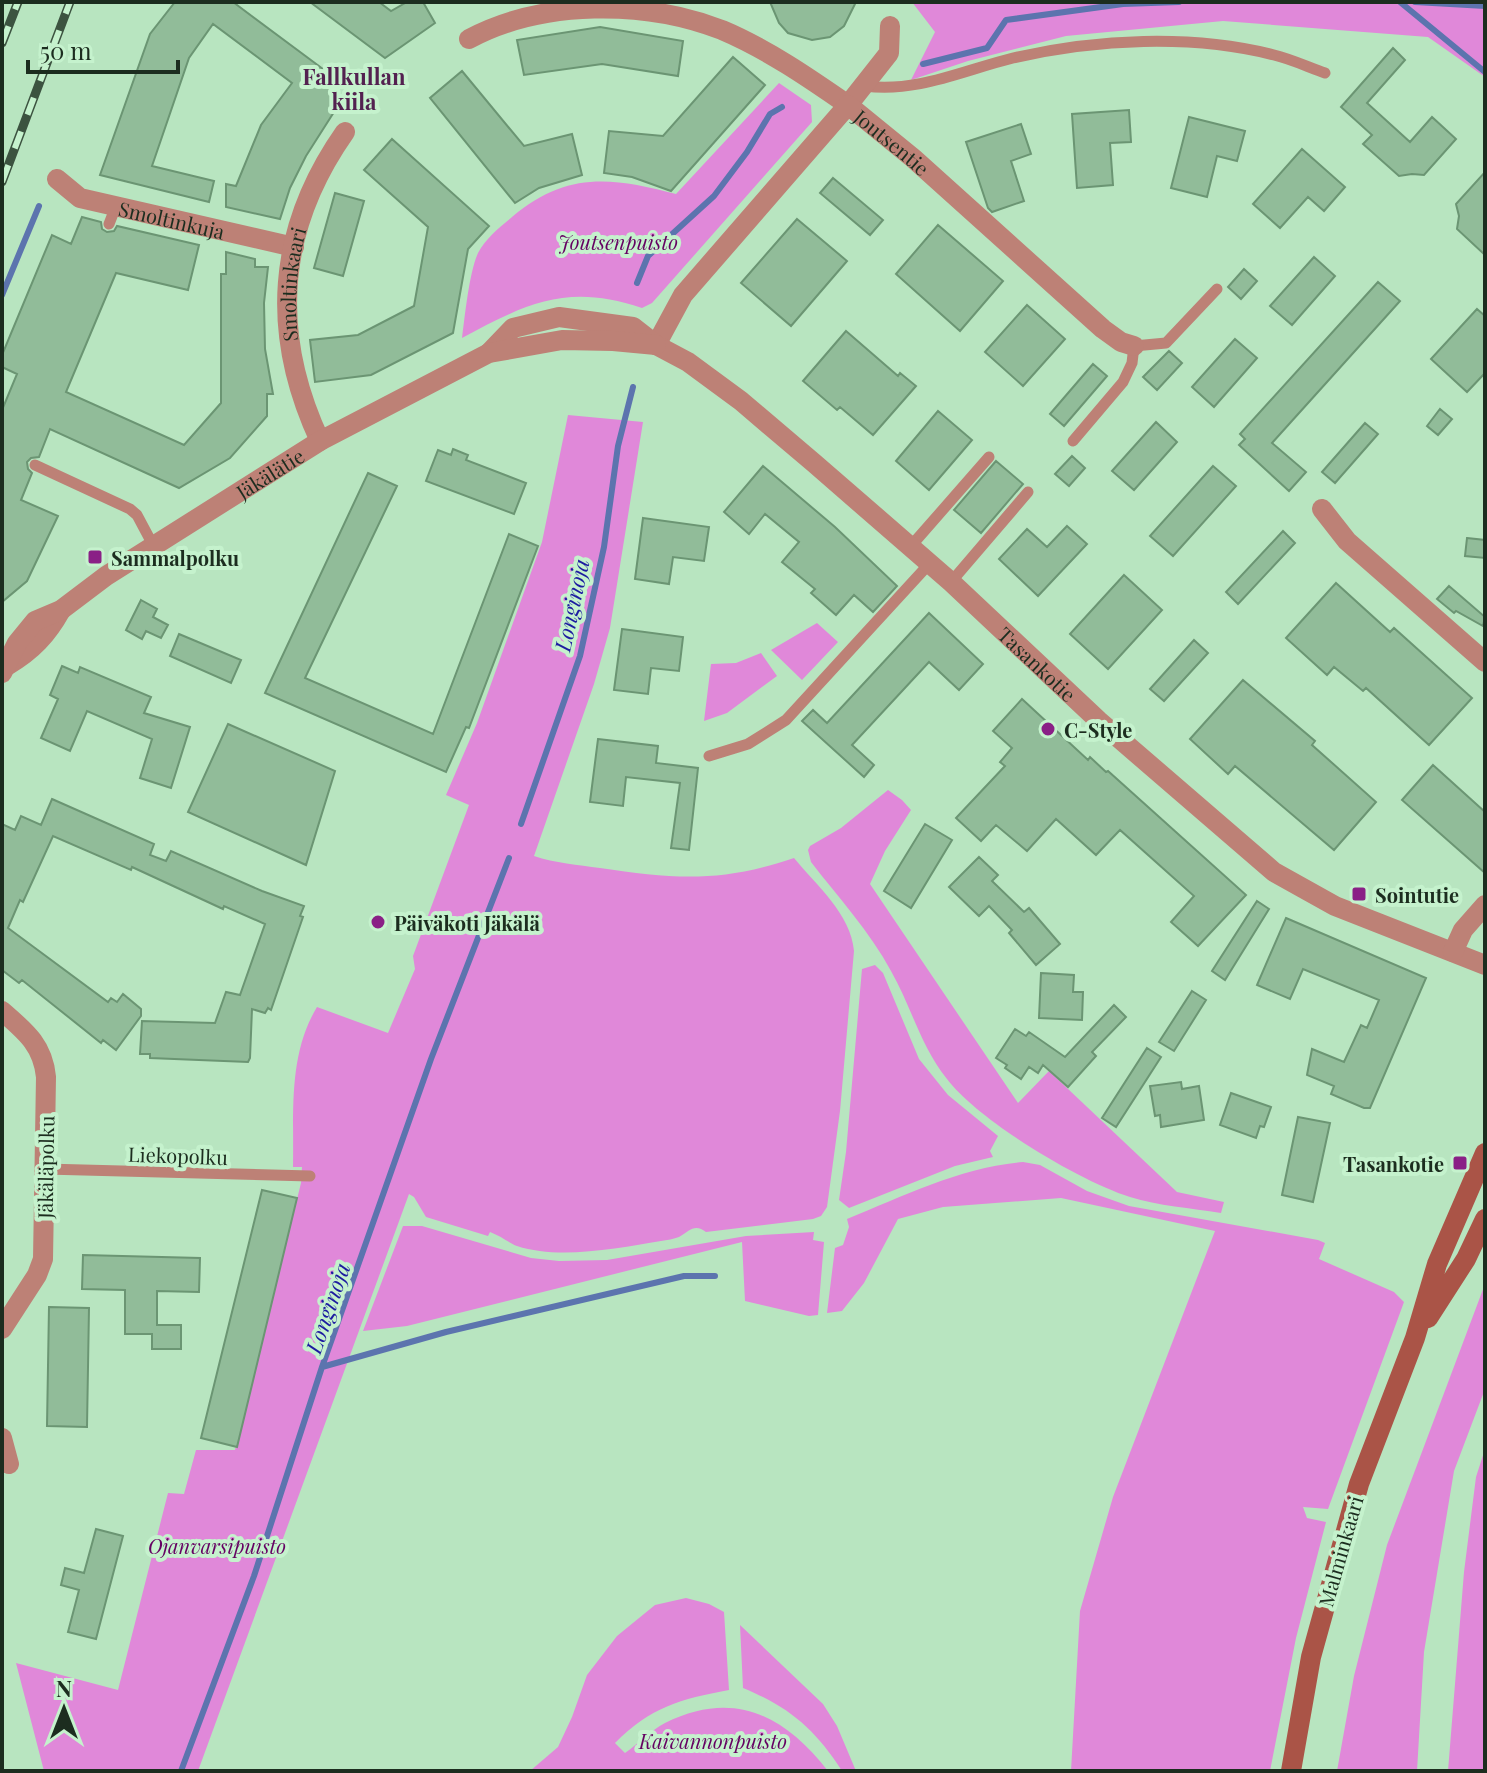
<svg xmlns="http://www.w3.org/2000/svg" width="1487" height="1773" font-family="'Playfair Display',serif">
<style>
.green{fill:#e088d9}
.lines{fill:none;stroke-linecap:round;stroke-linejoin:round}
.stream{stroke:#5c74ae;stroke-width:6}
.building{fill:#91bc99;stroke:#6b9573;stroke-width:2}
.lane{stroke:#bd8176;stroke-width:11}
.street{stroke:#bd8176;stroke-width:20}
.secondary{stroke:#aa5447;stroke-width:20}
.rail-casing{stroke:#3c5340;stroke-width:9}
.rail{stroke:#c5f2cd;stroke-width:6;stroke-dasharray:18;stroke-linecap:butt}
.poi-dot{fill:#8a2086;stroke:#c5f2cd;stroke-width:3}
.labels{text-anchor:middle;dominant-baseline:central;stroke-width:8;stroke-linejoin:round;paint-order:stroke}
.street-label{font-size:20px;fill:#1c2d1f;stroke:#c5f2cd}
.park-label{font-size:20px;font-style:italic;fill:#650162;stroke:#c5f2cd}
.poi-label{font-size:20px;font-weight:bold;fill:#1c2d1f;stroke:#c5f2cd;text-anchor:start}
.neighbourhood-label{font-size:22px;font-weight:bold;fill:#532150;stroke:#c5f2cd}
.water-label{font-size:22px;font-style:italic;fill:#1d1ca0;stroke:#c5f2cd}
</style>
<rect width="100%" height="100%" fill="#b8e5c0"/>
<!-- green -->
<path class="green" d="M912,2H1485V77L1428,37L1223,21L1066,36L968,61L911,80L935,32Z
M779,83L811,105L812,122L652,303L642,308C568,283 527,303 462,338C465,316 469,273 478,253C485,239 500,227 512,217C566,171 612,177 676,194Z
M568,415L643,422L610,628L594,684L534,856C555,863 578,865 600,868C675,879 720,883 794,858C816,885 851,914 854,951L840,1111L827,1207L821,1216L813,1219L706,1232C695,1223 689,1231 679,1237C674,1239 667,1240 661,1241C619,1248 559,1260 517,1246C509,1243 501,1236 490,1232L488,1236L426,1217L414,1197L409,1194L198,1771H44L16,1663L118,1690L168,1493L184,1494L196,1450H235L301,1183L302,1167H293C294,1112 288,1055 317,1007L388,1033L415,969L413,956L469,805L446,795L477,723L542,542Z
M817,623L838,642L802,680L771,650Z
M761,653L777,676L727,713L704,721L711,664L736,663Z
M888,790L902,800L911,810L885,851L870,884L1018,1103L1049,1071L1177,1192L1224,1202L1221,1213C1191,1208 1158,1206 1130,1197C1079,1181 979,1121 947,1079C921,1047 911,1006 891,971C870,932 838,897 811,862L808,850L810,846L841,828Z
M875,965L883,973L919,1059L948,1095L998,1136L990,1151L993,1157L955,1166L849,1208L839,1200L846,1152L862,969Z
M1023,1162L1040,1165L1087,1191L1129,1206L1318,1240L1325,1243L1319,1259L1394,1292L1404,1302L1328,1509L1303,1507L1307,1518L1326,1522L1296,1638L1270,1771H1071L1080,1611L1113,1497L1215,1231L1061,1198L943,1207L898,1219L864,1283L842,1311L827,1313L835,1248L843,1245L849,1227L847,1219C903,1196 962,1167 1023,1162Z
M403,1226H422L531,1258L559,1261L607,1260L746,1236L814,1232L813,1240L824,1242L818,1315L809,1316L745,1301L742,1242L407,1326L363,1331Z
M1485,1284V1389L1454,1471L1424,1652L1417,1771H1337L1354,1676L1387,1545Z
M1485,1449V1771H1448L1464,1572L1476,1477Z
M686,1598L709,1604L724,1612L729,1690C680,1699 651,1707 615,1743L625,1753C638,1744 651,1730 665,1723C734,1689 784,1715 828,1771H530L558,1747L572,1717L587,1675L617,1636L655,1605Z
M740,1625L823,1704L837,1726L856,1771H842C815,1729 789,1707 743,1688Z"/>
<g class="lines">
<!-- stream -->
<path class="stream" d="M1400,2L1485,72
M1415,2L1485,6
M923,64L987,48L1006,20L1123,4L1179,2
M637,283L648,256L714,196L747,152L770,114L782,107
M2,295L39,206
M521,824L580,656L604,547L618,446L633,387
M322,1367L446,1332L684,1276H715
M181,1771L254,1576L322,1367L431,1059L509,858"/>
</g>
<!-- building -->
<path class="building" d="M175,2H233L331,75L334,112L306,156L290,188L280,219L226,207V184L236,186L261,125L292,83L213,24L189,58L152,166L214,181L209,202L100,175L150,34Z
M310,2H379L391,11L407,2H423L435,23L385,58Z
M770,2H856L844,26L830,37L812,40L788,33L779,23Z
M600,27L683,41L678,76L602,64L524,75L517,40Z
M1393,48L1405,60L1367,103L1410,142L1432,117L1456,139L1424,175L1412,174L1399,176L1363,144L1372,135L1341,107Z
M733,57L765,85L671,191L632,177L604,173L609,131L663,136Z
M462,71L524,146L572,134L582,175L539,188L515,203L430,98Z
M1129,110L1131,142L1110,143L1113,185L1077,188L1072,114Z
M1189,117L1245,131L1237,161L1217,156L1207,197L1171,188Z
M1021,124L1031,154L1011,161L1024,201L992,212L988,208L966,142Z
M392,139L489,226L468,249L453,333L371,375L315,382L310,340L358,335L414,306L428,227L364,170Z
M1302,149L1345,187L1324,211L1308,197L1280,228L1253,204Z
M1485,172V255L1457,229L1459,216L1456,204Z
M833,178L883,220L870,235L820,193Z
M335,193L364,201L343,276L314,268Z
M82,217L101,222L102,229L107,232L114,231L117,226L199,245L188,290L116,273L66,392L184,445L221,403V274H226V252L255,259V267H268L264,303L265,349L273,394H267V416L230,458L179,488L50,429L39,457L31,458L27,462L28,469L32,473L21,500L58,516L27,581L2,602V410L17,374L2,367V355L52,235L71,244Z
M797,219L847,261L791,326L741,283Z
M938,225L1003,281L960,331L896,274Z
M1314,257L1335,276L1292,325L1270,306Z
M1244,269L1257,281L1241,299L1228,287Z
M1378,282L1400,301L1272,443L1306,472L1289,491L1239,445L1245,439L1240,434Z
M1027,305L1065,339L1023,386L985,352Z
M1477,309L1485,316V373L1467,392L1431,359Z
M846,331L898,376L900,373L916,386L873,435L840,407L837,410L803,381Z
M1235,339L1257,358L1214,407L1192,387Z
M1169,351L1182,363L1157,390L1143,377Z
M1093,364L1107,376L1064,426L1050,414Z
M1440,409L1452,419L1438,435L1427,426Z
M938,411L972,440L929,490L896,461Z
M1156,422L1177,442L1134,490L1112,471Z
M1365,423L1378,434L1335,483L1322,472Z
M453,449L468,455L466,460L526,483L514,514L426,481L438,450L451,455Z
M1072,456L1085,468L1069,486L1055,474Z
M996,461L1023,484L981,533L954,510Z
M763,466L835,527L897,586L873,612L854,595L836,615L811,593L815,589L782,562L799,542L765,514L749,534L724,512Z
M1213,466L1236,486L1173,556L1150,536Z
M368,473L397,486L305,678L433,734L509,534L538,546L469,728L466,727L446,772L265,693Z
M643,518L709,527L704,561L673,557L669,584L635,579Z
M1067,526L1087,544L1038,596L999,559L1027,529L1047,547Z
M1283,531L1295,543L1238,604L1226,592Z
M1467,538L1485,540V558L1465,556Z
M1124,575L1162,610L1108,669L1070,634Z
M1336,583L1390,632L1394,628L1472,698L1429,745L1366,688L1363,691L1334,667L1327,675L1286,638Z
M1449,586L1485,617L1483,626L1456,611L1454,613L1437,599Z
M141,600L157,609L153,617L168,625L161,638L146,631L142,639L126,630Z
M929,613L983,664L959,690L929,662L852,745L874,765L864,777L802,721L813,710L827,723Z
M622,629L683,637L679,671L651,668L648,694L614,690Z
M179,634L241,660L231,683L170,656Z
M1194,640L1208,653L1164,701L1150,689Z
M62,666L78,673L80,667L151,697L144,713L190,727L171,788L140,778L152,739L87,711L70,751L41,738L58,699L50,695Z
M1243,680L1315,741L1312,745L1376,802L1334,850L1235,766L1228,774L1190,739Z
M1022,699L1088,760L1090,757L1106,772L1108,771L1246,895L1198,946L1171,922L1194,896L1120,830L1096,855L1056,819L1027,851L996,825L981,841L956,818L1005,766L1000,762L1012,748L993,731Z
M228,724L335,771L306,865L188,812Z
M598,739L658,746L656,763L698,768L689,850L671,848L680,783L626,777L623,806L590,802Z
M1433,765L1485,812V873L1402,800Z
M52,799L154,844L150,855L166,861L171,851L262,891L304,906L300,916L303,917L271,1010L268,1008L265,1013L252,1009L250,1058L248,1062L150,1058V1054H140L142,1021L215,1023L226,992L240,995L265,924L224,906L223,909L132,867L131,870L53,836L23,902L20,900L8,928L108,1002L111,998L117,1002L123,994L141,1009V1016L116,1050L103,1040L101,1043L22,980L19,983L2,970V824L15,830L21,816L41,825Z
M925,824L952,840L911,908L884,891Z
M979,857L998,875L992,881L1024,912L1029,908L1060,944L1036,965L1009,933L1012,930L989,906L979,916L949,887Z
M1257,901L1269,909L1225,980L1212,971Z
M1286,918L1426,978L1370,1108H1364L1331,1094L1334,1086L1307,1075L1312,1049L1344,1062L1361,1025L1367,1028L1379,1000L1303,969L1290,999L1257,985Z
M1041,973L1074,975L1073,992H1083L1082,1020L1039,1018Z
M1192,991L1206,1000L1174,1051L1159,1042Z
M1114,1005L1126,1017L1092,1052L1096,1056L1068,1087L1043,1065L1038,1073L1029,1067L1021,1079L1005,1068L1007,1065L996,1058L1015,1029L1026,1036L1029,1032L1065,1057Z
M1147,1048L1161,1057L1116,1127L1102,1118Z
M1181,1082L1182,1089L1199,1086L1204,1120L1161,1127L1160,1115L1155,1116L1150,1086Z
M1231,1093L1271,1107L1264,1127L1260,1126L1256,1138L1220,1125Z
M1298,1117L1330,1123L1313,1202L1282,1195Z
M262,1190L297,1198L237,1447L201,1438Z
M83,1255L200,1258L199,1292L157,1291V1325H181V1349H152V1334H125V1290L82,1289Z
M49,1307L89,1308L87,1427L47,1426Z
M96,1529L123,1536L96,1639L68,1632L79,1590L61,1585L65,1568L84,1573Z"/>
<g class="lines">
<!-- lane -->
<path class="lane" d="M865,86C917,93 964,70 1013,58C1096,39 1191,34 1274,55C1291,59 1308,67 1325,73
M109,224L116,206
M1073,441L1123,382L1132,363L1134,346L1166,343L1217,289
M35,465L130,509L137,515L153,545
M911,546L989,457
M951,582L1028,492
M709,756L748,744L786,720L930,563
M45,1169L310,1176"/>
<!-- street -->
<g class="street">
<path d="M469,39C542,0 645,0 722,30C767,49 809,78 848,105L889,53L890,26"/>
<path id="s1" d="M57,179L80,198L294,247"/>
<path id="s2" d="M656,345L683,295L848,105L913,158L1103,329L1121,342L1134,346"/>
<path id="s3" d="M489,353L513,328L559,317L633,327L656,345L688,362L741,401L814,463L951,582L1099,721L1274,872L1335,906L1485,965"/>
<path id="s4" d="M320,441C270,334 276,230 345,132"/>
<path d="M1322,509L1347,541L1485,662"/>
<path d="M8,665C32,651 47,635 61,610"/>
<path id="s5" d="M2,673L17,643L35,621L61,610L106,576L320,441L489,353L562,340L613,341L656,345"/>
<path d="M1453,952L1463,930L1485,905"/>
<path d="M2,1011C25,1031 43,1045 46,1077L43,1259L37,1275L2,1329"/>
<path d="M2,1438L9,1464"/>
</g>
<!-- secondary -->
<path class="secondary" d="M1428,1318L1466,1259L1485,1219
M1291,1771L1311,1657L1359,1484L1415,1338L1437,1264L1485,1153"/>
<!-- rail casing -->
<g class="rail-casing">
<path id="rail" d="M2,43L18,2
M2,182L70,2"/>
</g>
<!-- rail -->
<use href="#rail" class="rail"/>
</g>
<!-- markers -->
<g class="poi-dot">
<rect x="87" y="549" width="16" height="16" rx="4"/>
<circle cx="1048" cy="729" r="8"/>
<rect x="1351" y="886" width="16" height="16" rx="4"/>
<circle cx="378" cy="922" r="8"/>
<rect x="1452" y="1155" width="16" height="16" rx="4"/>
</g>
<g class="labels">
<!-- street labels -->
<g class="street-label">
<text stroke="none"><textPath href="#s2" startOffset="366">Joutsentie</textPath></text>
<text stroke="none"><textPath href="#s1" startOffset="124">Smoltinkuja</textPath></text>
<text stroke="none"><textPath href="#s4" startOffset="162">Smoltinkaari</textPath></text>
<text stroke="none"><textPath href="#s5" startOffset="340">Jäkälätie</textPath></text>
<text stroke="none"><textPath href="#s3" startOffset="684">Tasankotie</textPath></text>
<text transform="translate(178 1155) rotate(2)">Liekopolku</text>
<text transform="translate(45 1167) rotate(-89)">Jäkäläpolku</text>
<text transform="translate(1340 1551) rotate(-74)">Malminkaari</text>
</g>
<!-- park labels -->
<g class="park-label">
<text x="618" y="241">Joutsenpuisto</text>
<text x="217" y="1545">Ojanvarsipuisto</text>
<text x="713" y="1740">Kaivannonpuisto</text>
</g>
<!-- poi labels -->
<g class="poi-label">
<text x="111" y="557">Sammalpolku</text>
<text x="1064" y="729">C-Style</text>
<text x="1375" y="894">Sointutie</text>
<text x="394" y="922">Päiväkoti Jäkälä</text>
<text x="1444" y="1163" text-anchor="end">Tasankotie</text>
</g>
<!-- neighbourhood labels -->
<g class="neighbourhood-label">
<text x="354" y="76">Fallkullan<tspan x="354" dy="25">kiila</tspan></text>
</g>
<!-- water labels -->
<g class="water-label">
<text transform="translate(571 605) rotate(-78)">Longinoja</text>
<text transform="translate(327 1308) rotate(-71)">Longinoja</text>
</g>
</g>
<!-- border -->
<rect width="1487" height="1773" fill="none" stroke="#1c2d1f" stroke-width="8"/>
<!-- north arrow -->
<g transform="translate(64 1709)" stroke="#c5f2cd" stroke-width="6" paint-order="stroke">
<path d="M0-6L14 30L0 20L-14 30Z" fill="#1c2d1f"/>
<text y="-12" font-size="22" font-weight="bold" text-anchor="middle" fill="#1c2d1f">N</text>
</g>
<!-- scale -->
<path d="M28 60v12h150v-12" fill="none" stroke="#1c2d1f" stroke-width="4"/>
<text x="40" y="60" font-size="24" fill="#1c2d1f" stroke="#c5f2cd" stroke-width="6" paint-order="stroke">50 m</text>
</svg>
